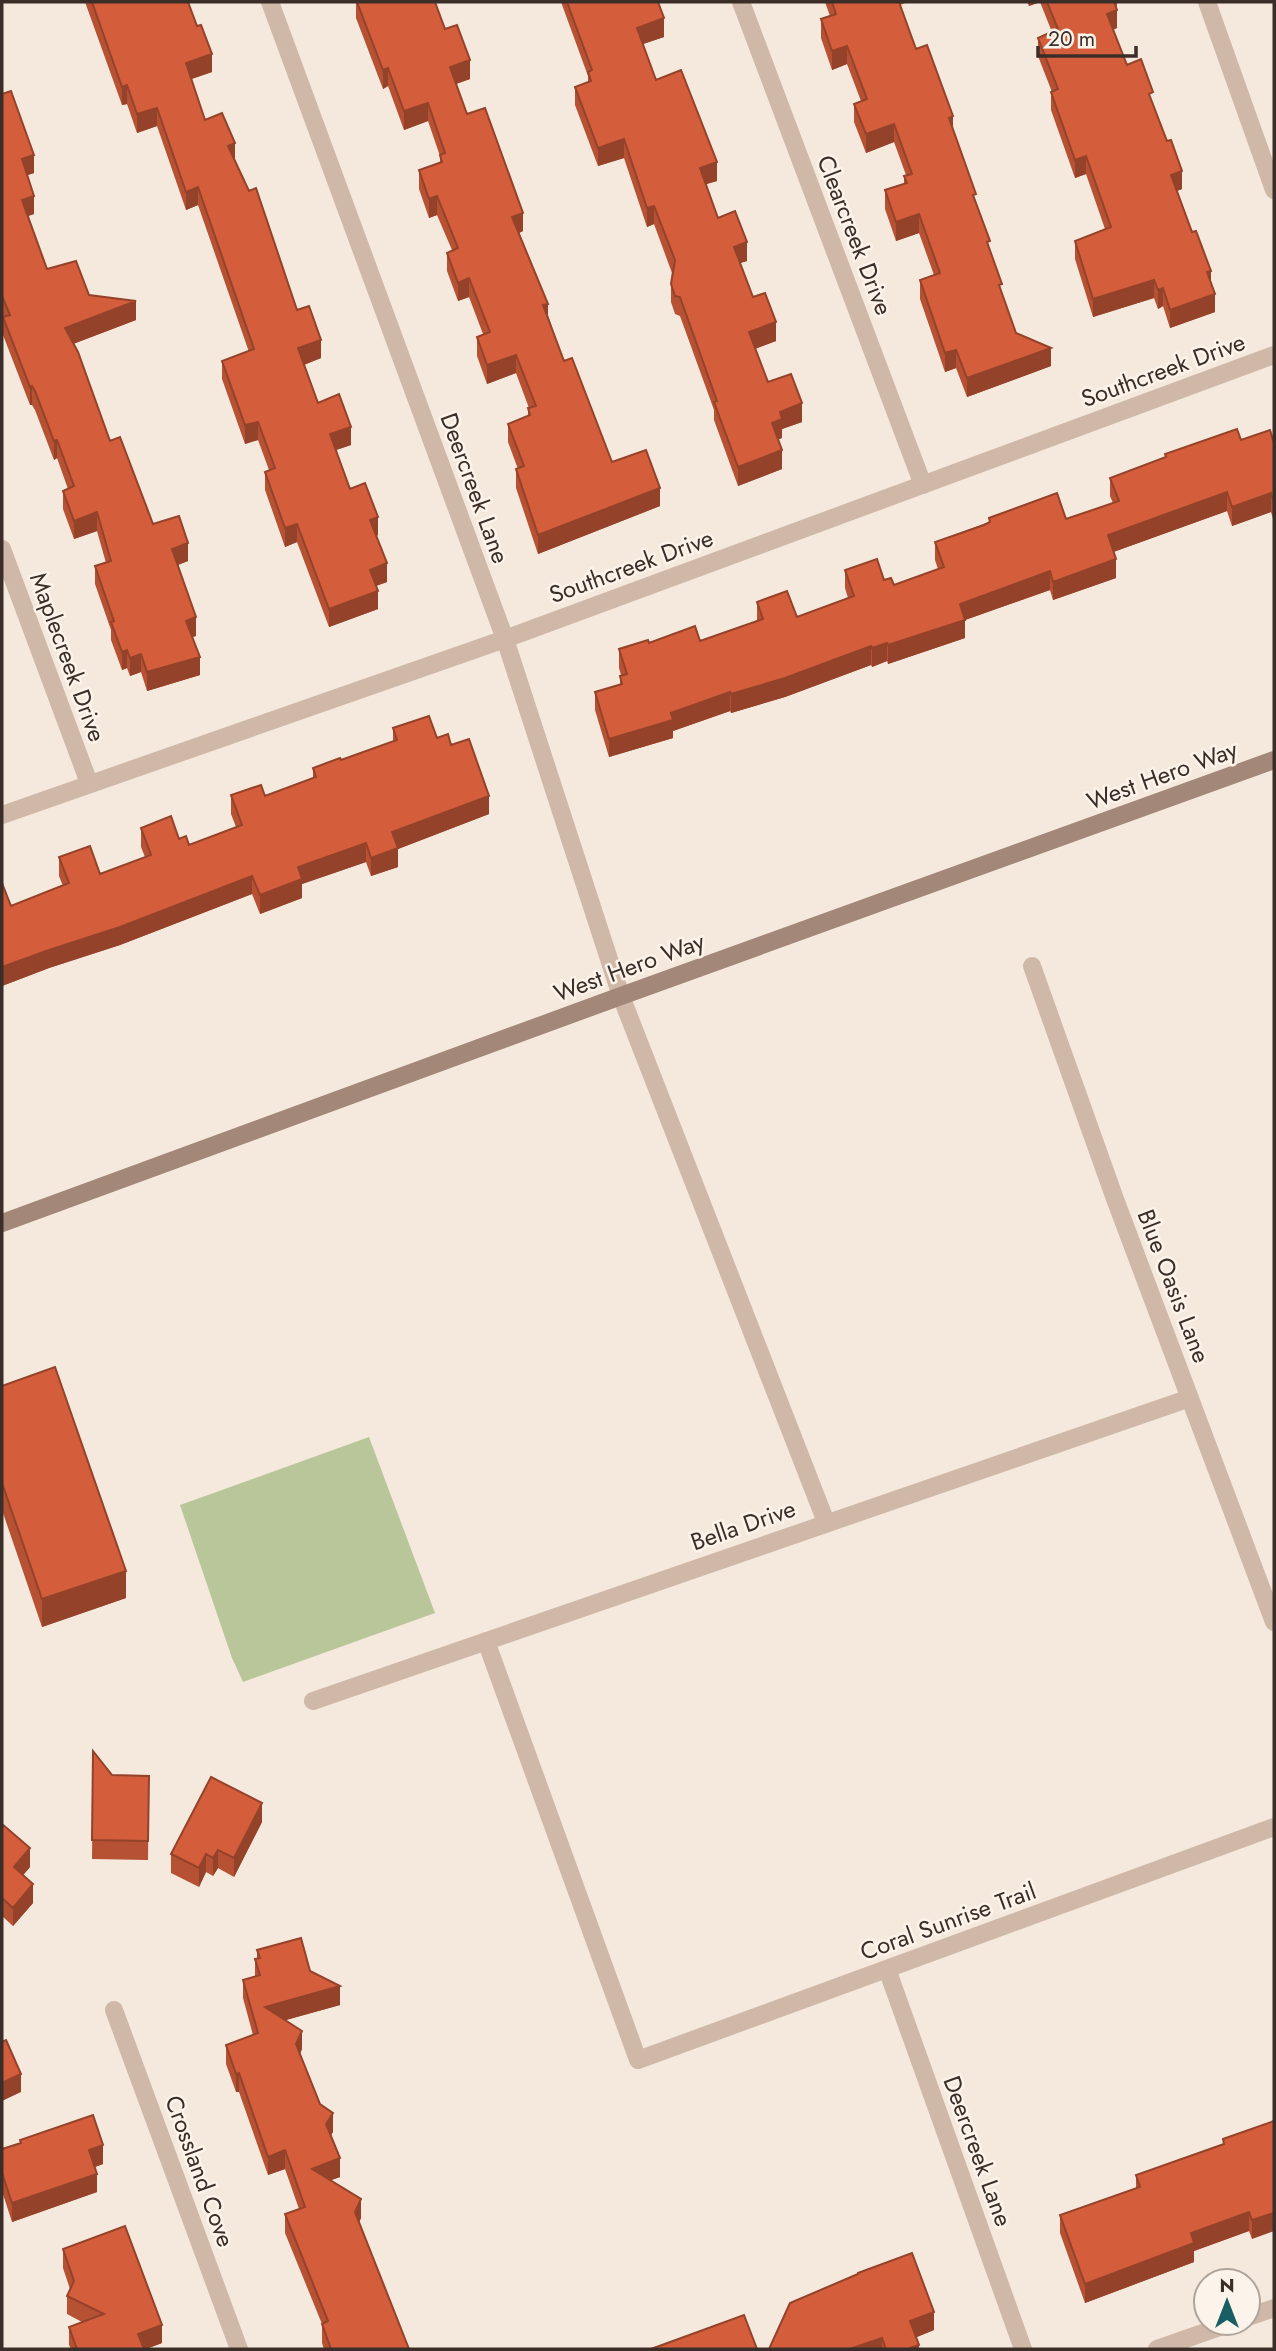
<svg xmlns="http://www.w3.org/2000/svg" width="1276" height="2351" font-family="Jost,sans-serif">
<style>
.green{fill:#b9c69a}
.lines{fill:none;stroke-linecap:round;stroke-linejoin:round}
.street{stroke:#cfb8a7;stroke-width:18}
.secondary{stroke:#a38778;stroke-width:18}
.wall{fill:#b65134}
.shaded-wall{fill:#94422a}
.building{fill:#d45e3c;stroke:#94422a;stroke-width:2}
.labels{text-anchor:middle;dominant-baseline:central;stroke-width:5;stroke-linejoin:round;paint-order:stroke}
.street-label{font-size:24px;fill:#3b2e28;stroke:#fcf3ea}
</style>
<rect width="100%" height="100%" fill="#f5e9dd"/>
<!-- green -->
<path class="green" d="M369,1437L435,1613L243,1682L232,1658L180,1505Z"/>
<g class="lines">
<!-- street -->
<path class="street" d="M270,2L505,639L621,996L826,1522
M741,2L923,485
M1207,2L1274,190
M2,549L89,783
M2,815L505,639L1274,355
M1032,966L1115,1199L1274,1622
M486,1641L638,2060L1274,1827
M313,1701L1190,1398
M887,1969L1023,2349
M114,2010L239,2349
M1248,2317L1274,2308
M1157,2349L1231,2323"/>
<!-- secondary -->
<path class="secondary" d="M2,1223L621,996L1274,760"/>
</g>
<!-- wall -->
<path class="wall" d="M85,2H188L212,72L191,79L205,120L235,160L297,310L321,358L304,365L318,403L351,445L336,450L350,489L378,535L377,536L387,582L376,586L378,609L329,627L297,542L285,547L265,490V472L269,470L258,440L245,444L222,379V361L249,352L198,205L186,210L157,126L137,133L127,104L122,105Z
M356,2H435L445,29L470,79L456,84L467,114L523,231L519,233L564,361L612,462L660,506L538,554L516,488V469H518L508,442V424L528,416V408H529L516,373L487,384L477,356V337L483,334L469,297L458,301L447,271V253L452,250L437,215L429,218L419,189V170L440,163V156L428,121L404,130L388,86L383,89L356,18Z
M561,2H658L664,37L643,44L656,80L717,181L706,184L718,218L747,261L740,263L753,297L776,341L755,349L768,382L802,422L782,429V438L778,439L782,469L738,486L714,420V410L680,316L675,314L671,302V284L672,273L654,224L647,227L624,158L598,166L575,105V87L588,83V76Z
M825,2H905V3L900,5L916,49L953,130L990,250L1002,293L1016,333L1051,366L967,397L956,368L945,372L920,299V280L934,275L919,233L896,241L885,209V190L904,184V176L906,175L894,142L866,153L854,122V104L861,101L847,64L832,70L821,38V19L830,16Z
M1027,2H1117V28L1113,30L1127,65L1153,104L1182,189L1177,191L1211,284L1215,312L1170,328L1163,306L1158,309L1154,298L1093,317L1075,259V241L1105,229L1086,174L1075,178L1051,110V92H1052L1038,56V38L1052,32L1040,2L1029,6Z
M2,94L34,173L27,175L34,214L28,216L47,269L89,295L136,320L73,344L110,441L153,524L188,561L178,565L196,636L192,637L200,675L147,691L141,672L130,676L127,668L122,670L111,640V630L95,584V566L106,563L97,531L74,539L63,509V491L68,489L57,458L54,460L35,410L32,405H30L3,335V318L2,315Z
M1241,440L1274,443V522L1271,512L1232,526L1227,511L1113,552L1116,578L1053,600L1050,590L965,620V638L888,664L887,661L872,667L871,665L785,697L731,713L730,711L673,731V738L609,757L595,710V692L620,684V676L621,675L619,668V649L649,643L700,641L757,621V602L797,617L848,598L845,588V570L884,580L894,585L938,569L935,560V542L989,522V518L1066,519L1113,503L1110,496V478L1165,458V454Z
M393,728L437,738L451,745L489,814L398,849V867L371,876L366,862L302,884V898L260,914L252,894L120,945L49,968L2,986V883L11,906L63,886L59,876V857L100,874L145,857L141,847V828L179,839L189,845L236,827L231,814V795L265,796L313,779V768L341,760L393,741Z
M2,1386L126,1598L42,1627L2,1510Z
M93,1751L112,1775L149,1776L148,1860L92,1859Z
M262,1822L234,1877L218,1868L213,1876L206,1872L199,1887L171,1873V1854Z
M2,1824L30,1867L23,1875L33,1903L13,1926L2,1916Z
M257,1950L310,1971L340,2005L285,2020L302,2049L300,2054L320,2104L333,2132L331,2135L340,2177L331,2180L361,2218L359,2222L409,2349H324L322,2343V2324L285,2233V2214L299,2209L285,2169L268,2175L239,2092H236L226,2064V2045L253,2035L243,1998V1980L255,1976V1959L257,1958Z
M1274,2121L1252,2239L1249,2231L1194,2251V2262L1085,2303L1060,2233V2215L1136,2189V2175L1223,2144V2139Z
M20,2140L103,2164L95,2167L97,2192L12,2222L2,2191V2149L20,2143Z
M63,2249L162,2343L146,2349H71L69,2345V2327L82,2322L67,2314V2296L70,2289L63,2268Z
M934,2330L916,2337L919,2349H769Z"/>
<!-- shaded-wall -->
<path class="shaded-wall" d="M1029,2H1040L1029,6Z
M1117,10V28L1107,32V14Z
M664,18V37L637,46V28Z
M847,46V64L832,70V51Z
M212,54V72L186,81V63Z
M470,60V79L450,86V67Z
M388,68V86L383,89V70Z
M127,85V104L122,105V87Z
M428,103V121L404,130V111Z
M157,108V126L137,133V114Z
M953,116V135L949,118Z
M894,124V142L866,153V134Z
M624,139V158L598,166V148Z
M235,143V162L228,146Z
M34,155V173L22,177V159Z
M1086,156V174L1075,178V160Z
M717,162V181L700,186V168Z
M1182,171V189L1171,193V175Z
M198,187V205L186,210V192Z
M34,196V214L22,218V200Z
M437,196V215L429,218V199Z
M654,206V224L647,227V208Z
M523,213V231L512,236V217Z
M919,214V233L896,241V222Z
M747,242V261L734,265V247Z
M1211,271V290L1207,272Z
M469,278V297L458,301V283Z
M1154,280V298L1093,317V299Z
M1163,288V306L1158,309V290Z
M1215,294V312L1170,328V310Z
M136,301V320L65,347V328Z
M548,304V322L543,305Z
M776,322V341L749,351V332Z
M321,340V358L298,367V348Z
M1051,348V366L967,397V378Z
M956,350V368L945,372V353Z
M516,355V373L487,384V365Z
M32,386V405H30V387Z
M802,403V422L782,429V438L772,442V423L780,412Z
M258,422V440L245,444V425Z
M351,427V445L330,452V434Z
M57,440V458L54,460V441Z
M782,450V469L738,486V467Z
M660,488V506L538,554V535Z
M1227,492V511L1108,554V535Z
M1271,493V512L1232,526V507Z
M97,512V531L74,539V521Z
M378,517V535L370,538V520Z
M297,524V542L285,547V528Z
M188,543V561L172,567V549Z
M1116,559V578L1053,600V582Z
M387,563V582L370,588V570Z
M1050,571V590L965,620V638L888,664V645L960,604Z
M378,591V609L329,627V609Z
M196,617V636L186,639V621Z
M887,643V661L872,667V648Z
M871,646V665L785,697L731,713V694Z
M127,650V668L122,670V652Z
M141,654V672L130,676V658Z
M200,657V675L147,691V672Z
M730,692V711L673,731V738L609,757V739L671,713Z
M489,796V814L398,849V867L371,876V858L392,832Z
M366,843V862L302,884V898L260,914V895L298,867Z
M252,876V894L120,945L49,968L2,986V967Z
M126,1571V1598L42,1627V1599Z
M262,1803V1822L234,1877V1858Z
M30,1848V1867L14,1886V1867Z
M218,1850V1868L213,1876V1858Z
M206,1854V1872L199,1887V1868Z
M33,1884V1903L13,1926V1908Z
M340,1986V2005L265,2026V2007Z
M302,2031V2049L296,2062V2044Z
M239,2073V2092H236V2074Z
M21,2074V2092L2,2101V2083Z
M333,2113V2132L326,2143V2124Z
M103,2145V2164L89,2169V2150Z
M285,2150V2169L268,2175V2157Z
M340,2158V2177L312,2187V2169Z
M97,2174V2192L12,2222V2203Z
M361,2199V2218L355,2230V2212Z
M1249,2212V2231L1194,2251V2262L1085,2303V2284L1191,2233Z
M1274,2213V2231L1252,2239V2220Z
M934,2312V2330L910,2340V2321Z
M162,2325V2343L146,2349H138V2334Z
M882,2338V2349H850Z
M919,2345V2349H907Z"/>
<!-- building -->
<path class="building" d="M92,2H188L197,26L201,25L212,54L186,63L205,120L222,113L235,143L228,146L249,191L256,188L297,310L309,306L321,340L298,348L318,403L339,394L351,427L330,434L350,489L365,483L378,517L370,520L387,563L370,570L378,591L329,609L297,524L285,528L265,472L275,468L258,422L245,425L222,361L254,349L198,187L186,192L157,108L137,114L127,85L122,87Z
M357,2H435L445,29L457,25L470,60L450,67L467,114L485,108L523,213L512,217L548,304L543,305L564,361L572,358L612,462L646,450L660,488L538,535L516,469L524,466L508,424L530,415L528,408L536,406L516,355L487,365L477,337L490,332L469,278L458,283L447,253L458,248L437,196L429,199L419,170L442,162L440,155L445,153L428,103L404,111L388,68L383,70Z
M567,2H658L664,18L637,28L656,80L681,70L717,162L700,168L718,218L735,211L747,242L734,247L753,297L765,293L776,322L749,332L768,382L791,374L802,403L780,412L782,419L772,423L782,450L738,467L714,402L717,401L680,297L675,296L671,284L675,260L654,206L647,208L624,139L598,148L575,87L591,81L588,72L592,70Z
M832,2H899L916,49L927,45L953,116L949,118L976,194L973,195L990,241L987,242L1002,284L999,285L1016,333L1051,348L967,378L956,350L945,353L920,280L940,273L919,214L896,222L885,190L907,183L904,176L912,174L894,124L866,134L854,104L867,99L847,46L832,51L821,19L836,14Z
M1047,2H1114L1117,10L1107,14L1127,65L1141,59L1153,92L1149,94L1167,141L1171,140L1182,171L1171,175L1192,232L1196,231L1211,271L1207,272L1215,294L1170,310L1163,288L1158,290L1154,280L1093,299L1075,241L1111,227L1086,156L1075,160L1051,92L1058,89L1038,38L1058,29Z
M11,91L34,155L22,159L34,196L22,200L47,269L76,261L89,295L136,301L65,328L78,352L110,441L120,437L153,524L179,516L188,543L172,549L196,617L186,621L200,657L147,672L141,654L130,658L127,650L122,652L111,622L114,621L95,566L111,561L97,512L74,521L63,491L74,486L57,440L54,441L35,391L32,386L30,387L3,317L10,315L2,296V94Z
M1237,429L1241,440L1270,430L1274,443V503L1271,493L1232,507L1227,492L1108,535L1116,559L1053,582L1050,571L960,604L965,620L888,645L887,643L872,648L871,646L785,678L731,694L730,692L671,713L673,720L609,739L595,692L622,684L620,676L627,674L619,649L648,640L649,643L695,626L700,641L763,619L757,602L787,591L797,617L854,596L845,570L877,559L884,580L891,578L894,585L944,567L935,542L984,525L990,522L989,518L1057,493L1066,519L1119,501L1110,478L1166,457L1165,454Z
M429,716L437,738L448,734L451,745L469,739L489,796L392,832L398,848L371,858L366,843L298,867L302,879L260,895L252,876L120,927L49,950L2,967V883L11,906L69,883L59,857L90,846L100,874L151,855L141,828L171,816L179,839L186,836L189,845L242,825L231,795L261,785L265,796L316,777L313,768L340,758L341,760L397,740L393,728Z
M55,1367L126,1571L42,1599L2,1483V1386Z
M93,1751L112,1775L149,1776L148,1841L92,1840Z
M211,1777L262,1803L234,1858L218,1850L213,1858L206,1854L199,1868L171,1854Z
M2,1824L30,1848L14,1867L33,1884L13,1908L2,1898Z
M301,1938L310,1971L340,1986L265,2007L302,2031L296,2044L320,2104L333,2113L326,2124L340,2158L312,2169L361,2199L355,2212L409,2349H331L322,2324L328,2321L285,2214L305,2207L285,2150L268,2157L239,2073L236,2074L226,2045L258,2033L243,1980L260,1975L255,1959L260,1958L257,1950Z
M6,2040L21,2074L2,2083V2042Z
M93,2115L103,2145L89,2150L97,2174L12,2203L2,2173V2149L21,2143L20,2140Z
M1274,2121V2213L1252,2220L1249,2212L1191,2233L1194,2243L1085,2284L1060,2215L1140,2187L1136,2175L1224,2144L1223,2139Z
M125,2226L162,2325L138,2334L144,2349H77L69,2327L104,2314L67,2296L74,2281L63,2249Z
M912,2253L934,2312L910,2321L919,2345L907,2349H886L882,2338L850,2349H769L790,2303L858,2274V2273Z
M744,2315L757,2349H651Z"/>
<g class="labels">
<!-- street labels -->
<g class="street-label">
<text transform="translate(855 235) rotate(69)">Clearcreek Drive</text>
<text transform="translate(1163 370) rotate(-20)">Southcreek Drive</text>
<text transform="translate(475 488) rotate(70)">Deercreek Lane</text>
<text transform="translate(631 566) rotate(-20)">Southcreek Drive</text>
<text transform="translate(68 657) rotate(70)">Maplecreek Drive</text>
<text transform="translate(1162 775) rotate(-20)">West Hero Way</text>
<text transform="translate(629 967) rotate(-20)">West Hero Way</text>
<text transform="translate(1174 1286) rotate(69)">Blue Oasis Lane</text>
<text transform="translate(743 1525) rotate(-19)">Bella Drive</text>
<text transform="translate(948 1921) rotate(-20)">Coral Sunrise Trail</text>
<text transform="translate(978 2151) rotate(70)">Deercreek Lane</text>
<text transform="translate(200 2171) rotate(70)">Crossland Cove</text>
</g>
</g>
<!-- border -->
<rect width="1276" height="2351" fill="none" stroke="#3b2e28" stroke-width="7"/>
<!-- north arrow -->
<g transform="translate(1227 2302)"><circle r="33" fill="#fcf3ea" stroke="#afa49c" stroke-width="2"/>
<path d="M0-5L12 26L0 18L-12 26Z" fill="#185e62"/>
<text y="-10" font-size="19" font-weight="bold" text-anchor="middle" fill="#3b2e28">N</text>
</g>
<!-- scale -->
<path d="M1038 46v10h98v-10" fill="none" stroke="#3b2e28" stroke-width="3.5"/>
<text x="1048" y="46" font-size="21" fill="#3b2e28" stroke="#fcf3ea" stroke-width="5" paint-order="stroke">20 m</text>
</svg>
